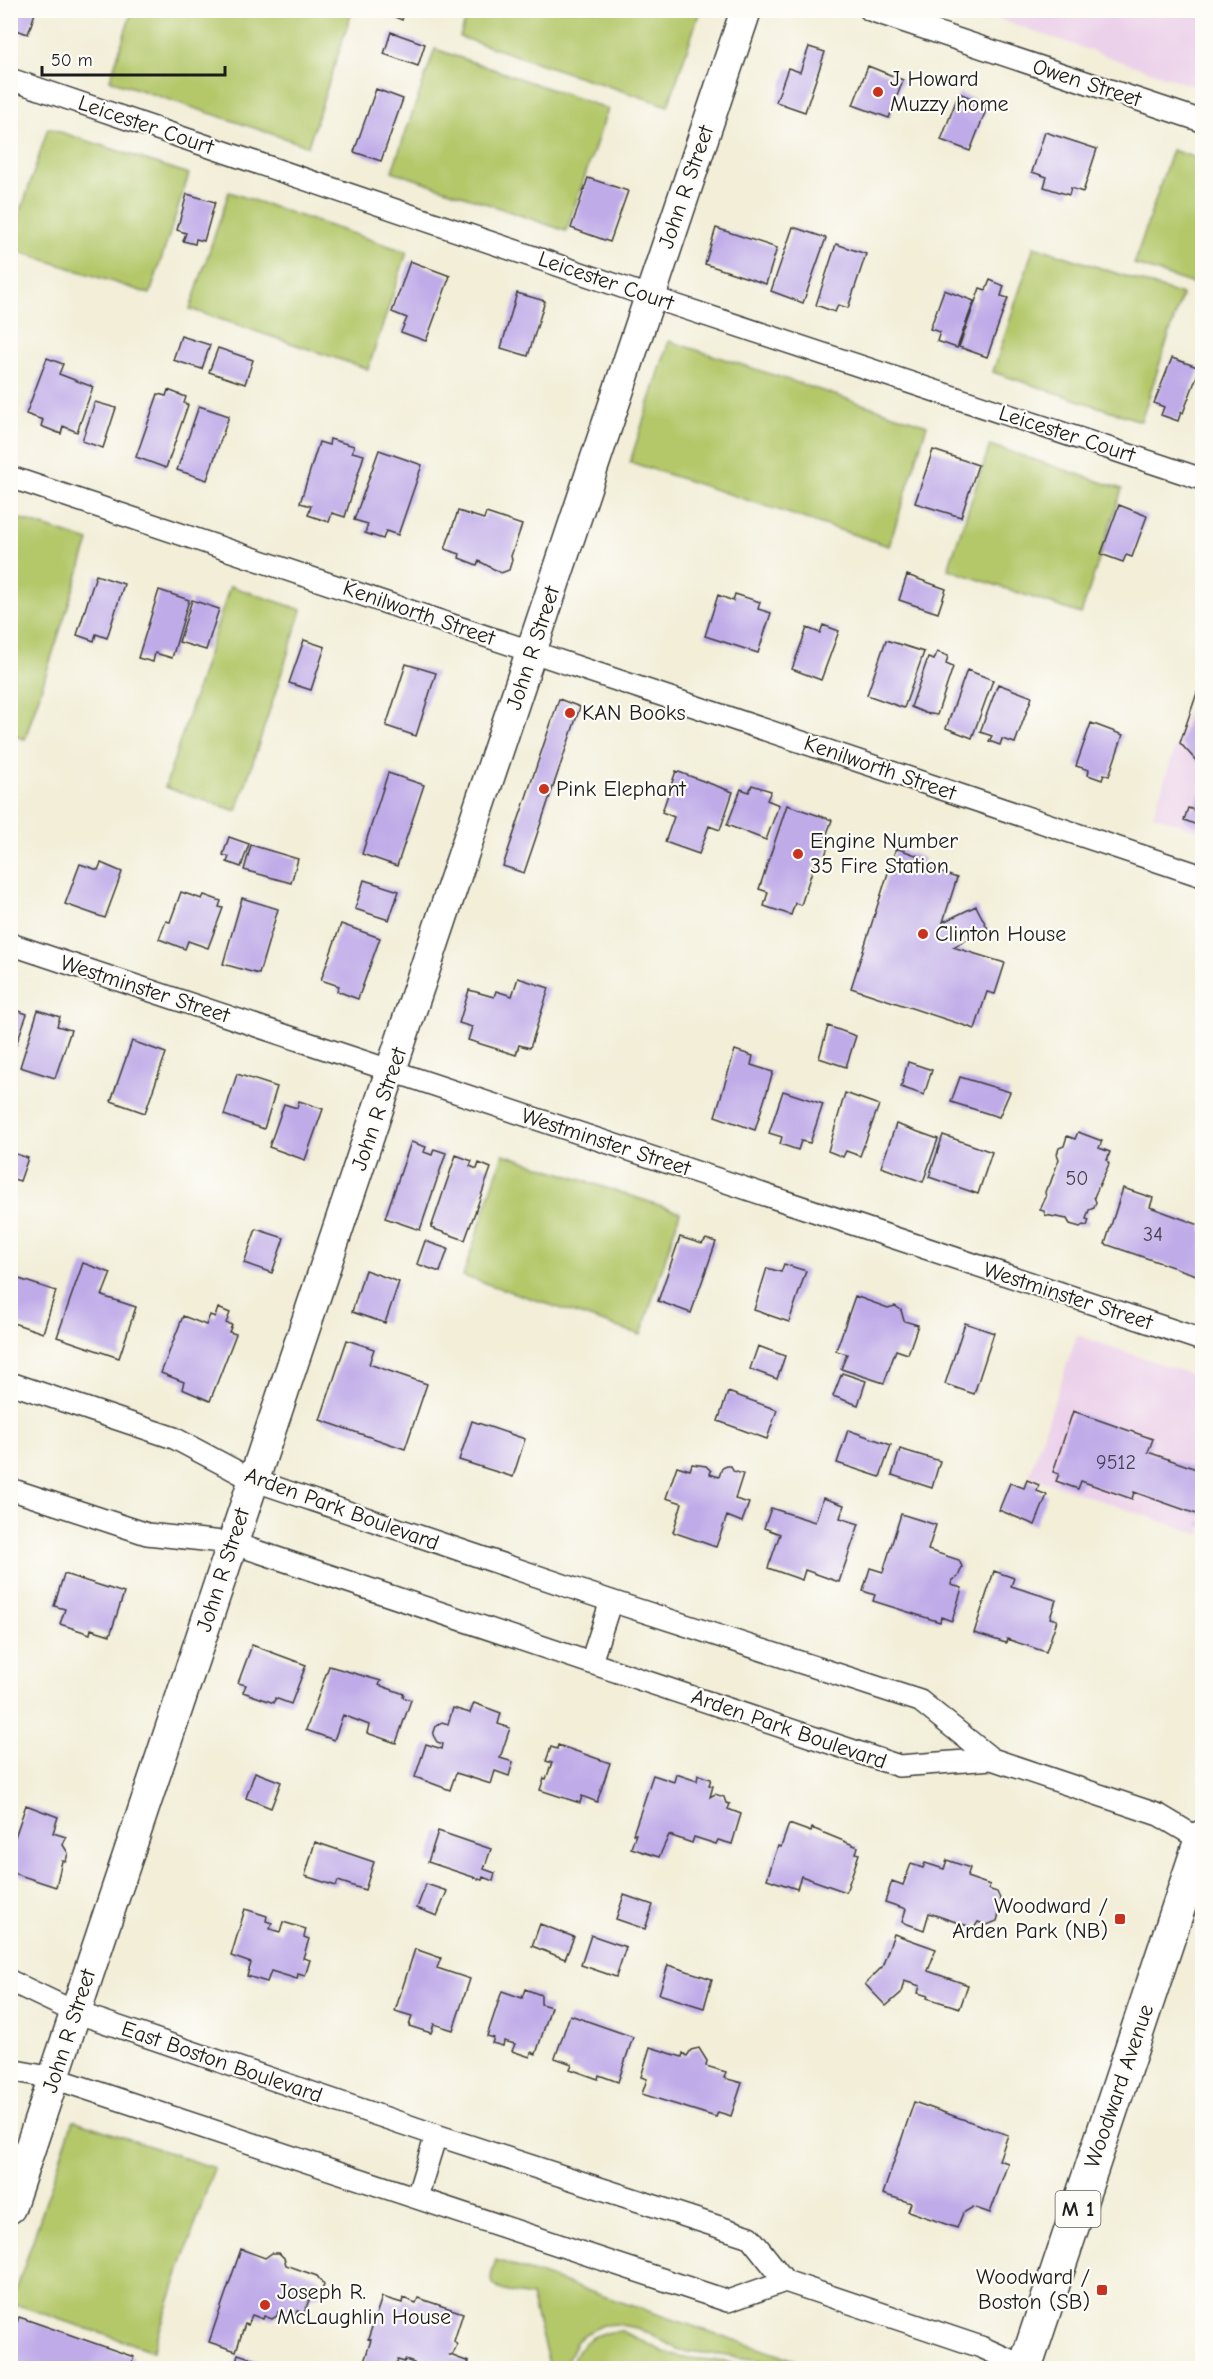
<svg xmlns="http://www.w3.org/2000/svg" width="1213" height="2379" font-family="'Comic Neue',sans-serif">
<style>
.built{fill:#ecd1ea}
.green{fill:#b4c86b;stroke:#687244;stroke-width:1.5}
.building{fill:#bfabe8}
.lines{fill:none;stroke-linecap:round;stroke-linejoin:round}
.street-casing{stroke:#3c3c38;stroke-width:24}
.secondary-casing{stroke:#3c3c38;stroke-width:33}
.primary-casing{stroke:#3c3c38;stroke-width:36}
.street{stroke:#fff;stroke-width:21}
.secondary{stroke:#fff;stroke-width:30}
.primary{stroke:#fff;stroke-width:33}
.poi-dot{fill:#c8321e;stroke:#fdfcf7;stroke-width:2}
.labels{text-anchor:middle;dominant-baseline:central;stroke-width:4.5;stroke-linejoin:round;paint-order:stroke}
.number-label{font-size:20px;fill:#45404f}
.shield{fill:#fdfcf7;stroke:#605f5e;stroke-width:1.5}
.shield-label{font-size:21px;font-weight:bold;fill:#1c1c1c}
.poi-label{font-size:22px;fill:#1c1c1c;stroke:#fdfcf7;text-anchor:start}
.street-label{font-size:22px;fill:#1c1c1c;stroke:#fdfcf7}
</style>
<rect width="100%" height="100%" fill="#fdfcf7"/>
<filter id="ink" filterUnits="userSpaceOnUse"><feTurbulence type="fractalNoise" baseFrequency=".0167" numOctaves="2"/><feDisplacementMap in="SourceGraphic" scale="12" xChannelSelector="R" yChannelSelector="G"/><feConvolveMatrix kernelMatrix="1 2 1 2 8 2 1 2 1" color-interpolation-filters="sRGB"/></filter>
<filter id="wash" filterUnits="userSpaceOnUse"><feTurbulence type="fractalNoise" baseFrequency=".008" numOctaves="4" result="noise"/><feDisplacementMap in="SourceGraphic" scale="24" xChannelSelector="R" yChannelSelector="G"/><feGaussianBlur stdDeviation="1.35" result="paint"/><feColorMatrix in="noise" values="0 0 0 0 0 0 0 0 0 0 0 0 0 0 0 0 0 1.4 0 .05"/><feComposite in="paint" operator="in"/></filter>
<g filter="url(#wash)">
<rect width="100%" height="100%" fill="#f2eed8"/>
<!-- built -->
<path class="built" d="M975,11H1202V89Z
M1202,666V832L1153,815Z
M1077,1335L1202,1378V1535L1029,1476Z"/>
<!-- green -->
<path class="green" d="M469,10H700V11L668,106L460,37Z
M339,11L351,15L308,146L110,80L132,11Z
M435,49L608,109L566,231L392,171Z
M48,128L189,174L150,294L11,249V242Z
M1172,150L1202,160V287L1134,264Z
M229,192L407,252L368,369L190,309Z
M1034,246L1182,295L1141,421L993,372Z
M669,341L927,425L889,546L630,462Z
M990,445L1122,489L1081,614L948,569Z
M11,516L89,541L25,739L11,735Z
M230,586L302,610L237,811L165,787Z
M503,1154L680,1212L641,1335L463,1276Z
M11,1992C18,2008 23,2022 11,2037Z
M73,2120L214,2168L153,2351L12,2303Z
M496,2260L818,2368H772L759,2360L680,2350L640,2329L616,2324L603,2325L585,2334L576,2342L563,2368H550L531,2296C522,2294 491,2292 491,2280C491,2274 494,2266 496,2260Z
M622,2331L664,2352L688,2358L723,2361L754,2368H570C578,2341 594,2332 622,2331Z"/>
<g id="blocks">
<!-- building -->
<path class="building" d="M10,10H36L28,34L10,28Z
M378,10H405L402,20Z
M391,32L425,44L418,66L384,54Z
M809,47L825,52L805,112L776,102L788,68L800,72Z
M868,66L903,80L889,118L853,105Z
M376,89L403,99L381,161L354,152Z
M959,93L988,105L970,151L941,140Z
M1045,132L1097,149L1083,192L1071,188L1069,195L1044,187L1047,177L1032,172Z
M588,178L628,191L610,242L571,228Z
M187,194L215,202L204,241L196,239L195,244L183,241L186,233L177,230Z
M793,227L826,238L803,303L771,291Z
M716,228L777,248L766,284L705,264Z
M836,244L866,254L848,308L838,305L835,312L816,305Z
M410,261L450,276L426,341L401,332L407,318L392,312Z
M990,280L1004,286L1001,296L1008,298L987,357L959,347L980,288L986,290Z
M944,290L974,301L957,348L937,341L940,332L930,329Z
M517,293L545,301L528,356L501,348Z
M181,336L210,345L202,369L173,360Z
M218,348L253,360L245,384L209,372Z
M47,358L63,364L59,374L93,387L77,432L63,426L61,434L41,426L43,420L26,414Z
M1172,358L1200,368L1183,413L1181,412L1178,421L1161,415L1164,407L1154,403Z
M168,390L186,397L184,403L188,405L166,468L136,457L158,394L166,396Z
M95,402L116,408L103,448L82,441Z
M199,406L229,416L207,480L177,470Z
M330,439L354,446L352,452L364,455L345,517L332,513L329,522L308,515L311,506L300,503L319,442L329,445Z
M379,450L422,465L398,535L386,531L383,539L365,533L368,524L354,520Z
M933,450L978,465L961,517L915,503Z
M1119,505L1147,516L1132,557L1126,555L1123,562L1101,554Z
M458,511L484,519L486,513L522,525L511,556L512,560L509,570L501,573L479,561L477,565L459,558L460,554L445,549Z
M96,575L124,584L107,638L96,634L94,641L77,635Z
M907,575L946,589L938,613L899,600Z
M159,590L189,600L172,658L155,653L153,662L138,658Z
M735,594L760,602L758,609L771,613L758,653L705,636L718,595L733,601Z
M192,600L219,609L206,650L179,642Z
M823,625L839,631L821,680L792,669L807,628L820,633Z
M304,640L325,647L311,690L289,683Z
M886,640L924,652L904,708L867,695Z
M937,652L948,656L946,664L953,667L937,715L925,713L911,707L928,658L934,660Z
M406,664L436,673L416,736L386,726Z
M967,670L993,680L972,738L946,728Z
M1202,678V767L1180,743Z
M998,684L1032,697L1015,743L1002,739L1000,745L989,741L992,736L980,732Z
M559,699L580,707L524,873L503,866Z
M1091,723L1123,735L1109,776L1104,774L1102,780L1088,775L1089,770L1076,766Z
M676,771L733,792L720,830L709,826L699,854L665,842L674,817L662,812Z
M388,773L424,785L397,866L362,854Z
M752,785L771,791L767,800L779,805L766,840L727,825L741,789L749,792Z
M1202,786V827L1184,820L1188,808L1194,810Z
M787,805L832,820L823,845L828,847L822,864L815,862L801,905L795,903L791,915L764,906L768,892L759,889Z
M229,837L249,844L241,867L227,862L229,857L223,855Z
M251,845L298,859L291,883L244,870Z
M896,848L924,858L921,866L957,878L943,922L976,906L988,929L953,947L1005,963L995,994L987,992L975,1029L851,988Z
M101,863L122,872L105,918L65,904L80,864L98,870Z
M364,880L399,891L389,920L355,909Z
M181,892L202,899L204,895L221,901L219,907L223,908L208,948L188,941L185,949L159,939L166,921L170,922Z
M242,898L278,909L259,974L223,964Z
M341,924L380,938L358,999L337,991L339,986L321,980Z
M518,978L549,988L530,1048L519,1045L516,1055L468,1040L472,1027L459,1023L469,990L494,997L496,991L512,996Z
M10,1008L27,1014L11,1059H10Z
M38,1010L60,1017L57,1026L71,1030L55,1078L20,1067Z
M828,1026L856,1036L846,1067L819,1058Z
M132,1041L166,1053L145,1113L111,1101Z
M735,1050L753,1056L751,1065L773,1072L755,1130L715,1116Z
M908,1062L932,1070L924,1095L901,1087Z
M237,1074L277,1087L264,1129L224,1115Z
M960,1077L1010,1092L999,1117L951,1102Z
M783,1091L823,1104L810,1143L801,1141L798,1150L780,1144L782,1137L769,1133Z
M845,1093L879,1105L860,1156L846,1151L843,1157L828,1151Z
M299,1101L323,1109L305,1160L269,1147L284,1104L297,1108Z
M896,1124L938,1139L923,1182L881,1167Z
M1078,1132L1102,1141L1099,1148L1110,1152L1107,1160L1109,1164L1094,1197L1096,1202L1094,1208L1089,1210L1086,1219L1089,1220L1087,1226L1083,1225L1080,1227L1070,1224L1067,1219L1045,1215L1044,1211L1040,1210L1046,1197L1045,1192L1047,1187L1050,1184L1059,1159L1057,1154L1059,1148L1064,1146L1067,1136L1075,1139Z
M943,1135L992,1152L978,1194L929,1177Z
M411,1142L426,1147L424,1152L432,1155L434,1149L446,1153L420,1230L385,1218Z
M10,1152L28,1158L20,1181L10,1178Z
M456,1155L472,1161L470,1166L477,1169L479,1163L491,1168L465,1240L431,1228Z
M1123,1188L1153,1198L1150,1207L1202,1226V1277L1105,1244Z
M256,1229L284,1238L272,1273L244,1263Z
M680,1237L702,1244L706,1239L716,1242L691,1313L658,1301Z
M425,1241L448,1249L440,1272L417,1264Z
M83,1263L111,1273L102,1296L136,1307L119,1358L57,1337Z
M784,1264L806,1271L789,1322L754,1310L767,1268L781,1272Z
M365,1270L399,1282L385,1323L352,1312Z
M10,1276L56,1291L43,1333L10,1322Z
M855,1296L888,1308L895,1306L901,1310L904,1321L918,1325L908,1354L896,1350L884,1383L841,1369L847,1354L836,1351Z
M218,1308L230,1313L226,1323L232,1325L229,1332L236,1334L210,1401L182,1389L184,1382L161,1373L183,1316L206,1325L210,1315L215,1317Z
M965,1323L994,1333L974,1394L945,1384Z
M347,1340L374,1349L369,1364L427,1384L405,1449L320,1420Z
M758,1346L785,1356L777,1379L750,1369Z
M842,1373L866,1381L858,1405L833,1396Z
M728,1392L777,1410L767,1439L718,1421Z
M1073,1411L1153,1439L1148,1452L1202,1471V1527L1199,1526L1202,1516L1134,1492L1132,1499L1081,1481L1078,1489L1056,1481L1059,1474L1053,1472Z
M472,1421L525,1439L513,1477L459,1460Z
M848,1430L891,1445L880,1477L837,1463Z
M900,1449L940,1461L932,1488L892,1475Z
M692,1464L706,1466L711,1471L710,1474L719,1477L722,1468L727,1466H731L733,1471L743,1474L735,1499L749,1503L742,1522L727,1516L716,1547L673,1532L682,1503L666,1498L677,1466L690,1470Z
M1027,1480L1039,1485L1037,1491L1047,1495L1035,1525L999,1510L1010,1483L1024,1488Z
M823,1498L844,1505L840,1518L859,1524L839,1582L805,1570L802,1580L768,1568L780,1534L764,1528L771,1508L815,1522Z
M901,1514L936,1525L928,1550L959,1560L962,1567L958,1577L952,1580L951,1585L962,1588L952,1621L941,1617L940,1622L873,1601L875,1595L863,1591L870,1568L883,1572Z
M994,1571L1014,1578L1011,1586L1056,1600L1050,1618L1057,1620L1046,1652L1007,1639L1006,1643L974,1633Z
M64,1574L124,1593L110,1635L91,1629L90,1634L60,1624L65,1609L54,1606Z
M252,1645L306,1665L291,1704L275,1698L274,1703L243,1692L246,1685L238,1683Z
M329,1666L381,1681L379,1685L404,1694L403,1697L411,1700L396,1743L367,1733L369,1725L343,1715L334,1740L306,1730Z
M474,1703L501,1713L498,1724L510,1728L500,1758L513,1762L509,1776L495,1771L491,1784L456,1773L450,1790L415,1777L426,1744L442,1749L443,1744L437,1742L433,1735L436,1726L442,1722L448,1724L453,1708L470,1713Z
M558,1745L610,1763L597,1802L582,1796L580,1803L540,1790L544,1778L546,1779L552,1763L546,1761L551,1747L557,1749Z
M255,1772L281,1782L271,1808L246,1798Z
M676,1774L697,1781L698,1775L711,1779L709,1785L713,1786L710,1797L715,1794L724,1797L726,1803L730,1804L728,1809L741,1814L732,1844L718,1840L716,1844L694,1837L692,1843L669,1835L659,1857L631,1848L636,1834H633L653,1775L674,1782Z
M26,1805L58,1817L53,1833L66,1837L63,1845L68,1853L66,1861H62L56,1887L10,1872V1835L15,1837Z
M789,1824L811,1832L812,1828L858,1847L856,1853L859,1854L846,1892L801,1876L797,1889L767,1879L778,1846L781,1847Z
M438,1831L491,1849L484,1869L495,1873L493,1881L483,1877L482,1880L428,1862Z
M315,1842L374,1862L365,1890L338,1881L336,1886L305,1876Z
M947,1860L970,1868L967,1877L990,1885L988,1889L997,1892L1002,1903L997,1921L987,1925L978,1922L974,1928L929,1913L924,1930L902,1922L906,1909L885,1902L892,1881L903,1885L911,1864L923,1868L925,1863L944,1869Z
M426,1884L447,1891L437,1916L417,1908Z
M624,1895L653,1905L645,1929L616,1919Z
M245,1909L267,1916L266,1921L272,1923L270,1929L280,1932L283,1922L306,1929L304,1937L309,1939L303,1958L310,1960L305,1976L298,1974L297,1979L271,1971L267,1982L247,1976L251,1963L231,1956Z
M540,1924L574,1937L565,1959L532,1946Z
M894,1934L936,1949L928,1971L968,1985L960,2008L927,1998L928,1996L918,1993L920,1986L904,1981L901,1993L886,2006L865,1984L882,1967Z
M591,1935L626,1947L616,1977L581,1965Z
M415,1949L441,1958L437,1968L470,1979L453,2030L434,2024L431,2033L409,2026L412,2016L395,2011Z
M668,1965L712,1979L704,2008L659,1994Z
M525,1989L541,1995V2004L551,2007L536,2054L531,2052L530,2057L512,2051L515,2044L504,2041L503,2046L492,2043L494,2038L487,2036L502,1991L522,1998Z
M570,2015L633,2037L618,2082L599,2075L598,2079L570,2069L572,2064L555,2058Z
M650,2047L682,2057L683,2053L687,2056L691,2050L699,2048L707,2061L706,2066L726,2072L724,2078L742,2083L731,2116L718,2112L716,2117L642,2094L647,2079L641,2077Z
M914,2102L1008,2135L999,2160L1008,2163L990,2213L973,2207L963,2213L957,2228L908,2211L911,2203L883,2194Z
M241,2249L265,2258L272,2253H279L284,2258L286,2265L317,2276L324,2285L320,2295L310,2298L304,2313L297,2311L295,2318L278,2312L277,2316L272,2319L264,2316L263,2319L252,2315L248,2325L245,2324L236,2351L209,2342Z
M382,2297L402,2303L403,2298L416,2303L418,2298L463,2313L454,2341L457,2345L453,2354L450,2355L469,2362L467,2368H412L414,2363L405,2360L404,2362L398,2360L395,2368H362L371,2340L368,2339Z
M19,2317L134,2357L130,2368H10V2343Z
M238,2354L280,2368H234Z"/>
</g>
</g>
<g filter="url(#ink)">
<use href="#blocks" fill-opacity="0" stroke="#3c3c38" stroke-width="1.5"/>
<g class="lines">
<!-- street casing -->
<g class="street-casing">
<path id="street" d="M870,10L1202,121
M10,79L675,305L1202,479
M10,477L1202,876
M10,944L1202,1340
M10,1383L174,1438L253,1480L611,1601L920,1701L992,1759L899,1766L232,1543L147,1534L10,1489
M591,1662L611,1601
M992,1759L1159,1815L1201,1840
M10,1981L75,2012L436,2135L750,2237L785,2281L981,2347L1028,2368
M10,2070L54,2078L728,2301L785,2281
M417,2197L436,2135"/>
</g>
<!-- secondary casing -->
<g class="secondary-casing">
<path id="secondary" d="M10,2208L746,10"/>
</g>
<!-- primary casing -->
<g class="primary-casing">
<path id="primary" d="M1025,2368L1202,1837"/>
</g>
<!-- street -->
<use href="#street" class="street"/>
<!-- secondary -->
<use href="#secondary" class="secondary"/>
<!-- primary -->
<use href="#primary" class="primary"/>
</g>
</g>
<!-- markers -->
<g class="poi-dot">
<circle cx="878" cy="92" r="6"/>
<circle cx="570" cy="713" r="6"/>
<circle cx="544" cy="789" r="6"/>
<circle cx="798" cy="854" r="6"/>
<circle cx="923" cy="934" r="6"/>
<rect x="1114" y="1913" width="12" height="12" rx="3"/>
<rect x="1096" y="2284" width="12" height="12" rx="3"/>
<circle cx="265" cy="2305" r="6"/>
</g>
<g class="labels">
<!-- number labels -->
<g class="number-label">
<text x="1077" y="1178">50</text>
<text x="1153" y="1234">34</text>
<text x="1116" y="1462">9512</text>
</g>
<!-- shield labels -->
<rect class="shield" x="1055.5" y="2191" width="45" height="36" rx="4.5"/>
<g class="shield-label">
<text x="1078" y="2209">M 1</text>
</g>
<!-- poi labels -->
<g class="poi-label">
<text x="890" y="79">J Howard<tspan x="890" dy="25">Muzzy home</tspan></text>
<text x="582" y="713">KAN Books</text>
<text x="556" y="789">Pink Elephant</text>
<text x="810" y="841">Engine Number<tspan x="810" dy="25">35 Fire Station</tspan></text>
<text x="935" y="934">Clinton House</text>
<text x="1108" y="1906" text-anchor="end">Woodward /<tspan x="1108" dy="25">Arden Park (NB)</tspan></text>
<text x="1090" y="2277" text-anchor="end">Woodward /<tspan x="1090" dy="25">Boston (SB)</tspan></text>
<text x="277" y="2292">Joseph R.<tspan x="277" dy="25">McLaughlin House</tspan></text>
</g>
<!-- street labels -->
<g class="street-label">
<text transform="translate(1087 83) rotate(18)">Owen Street</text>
<text transform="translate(146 125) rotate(19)">Leicester Court</text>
<text transform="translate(686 187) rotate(-71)">John R Street</text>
<text transform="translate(606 281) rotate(19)">Leicester Court</text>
<text transform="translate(1067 434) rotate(18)">Leicester Court</text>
<text transform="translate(419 613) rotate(19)">Kenilworth Street</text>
<text transform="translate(533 648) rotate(-72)">John R Street</text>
<text transform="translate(880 768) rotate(19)">Kenilworth Street</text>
<text transform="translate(145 989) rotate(18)">Westminster Street</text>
<text transform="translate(379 1109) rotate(-71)">John R Street</text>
<text transform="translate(606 1142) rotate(18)">Westminster Street</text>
<text transform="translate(1068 1296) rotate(18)">Westminster Street</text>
<text transform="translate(342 1509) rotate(20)">Arden Park Boulevard</text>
<text transform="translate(223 1570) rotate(-72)">John R Street</text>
<text transform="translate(789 1729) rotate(19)">Arden Park Boulevard</text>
<text transform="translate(69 2031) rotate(-72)">John R Street</text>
<text transform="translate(222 2062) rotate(19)">East Boston Boulevard</text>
<text transform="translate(1119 2086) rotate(-71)">Woodward Avenue</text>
</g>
</g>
<!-- margin -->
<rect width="1213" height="2379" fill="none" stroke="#fdfcf7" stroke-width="36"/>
<!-- scale -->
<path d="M42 66v9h183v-9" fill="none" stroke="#1c1c1c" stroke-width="3"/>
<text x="51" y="66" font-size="18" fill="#1c1c1c" stroke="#fdfcf7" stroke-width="4.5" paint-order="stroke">50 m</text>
</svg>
